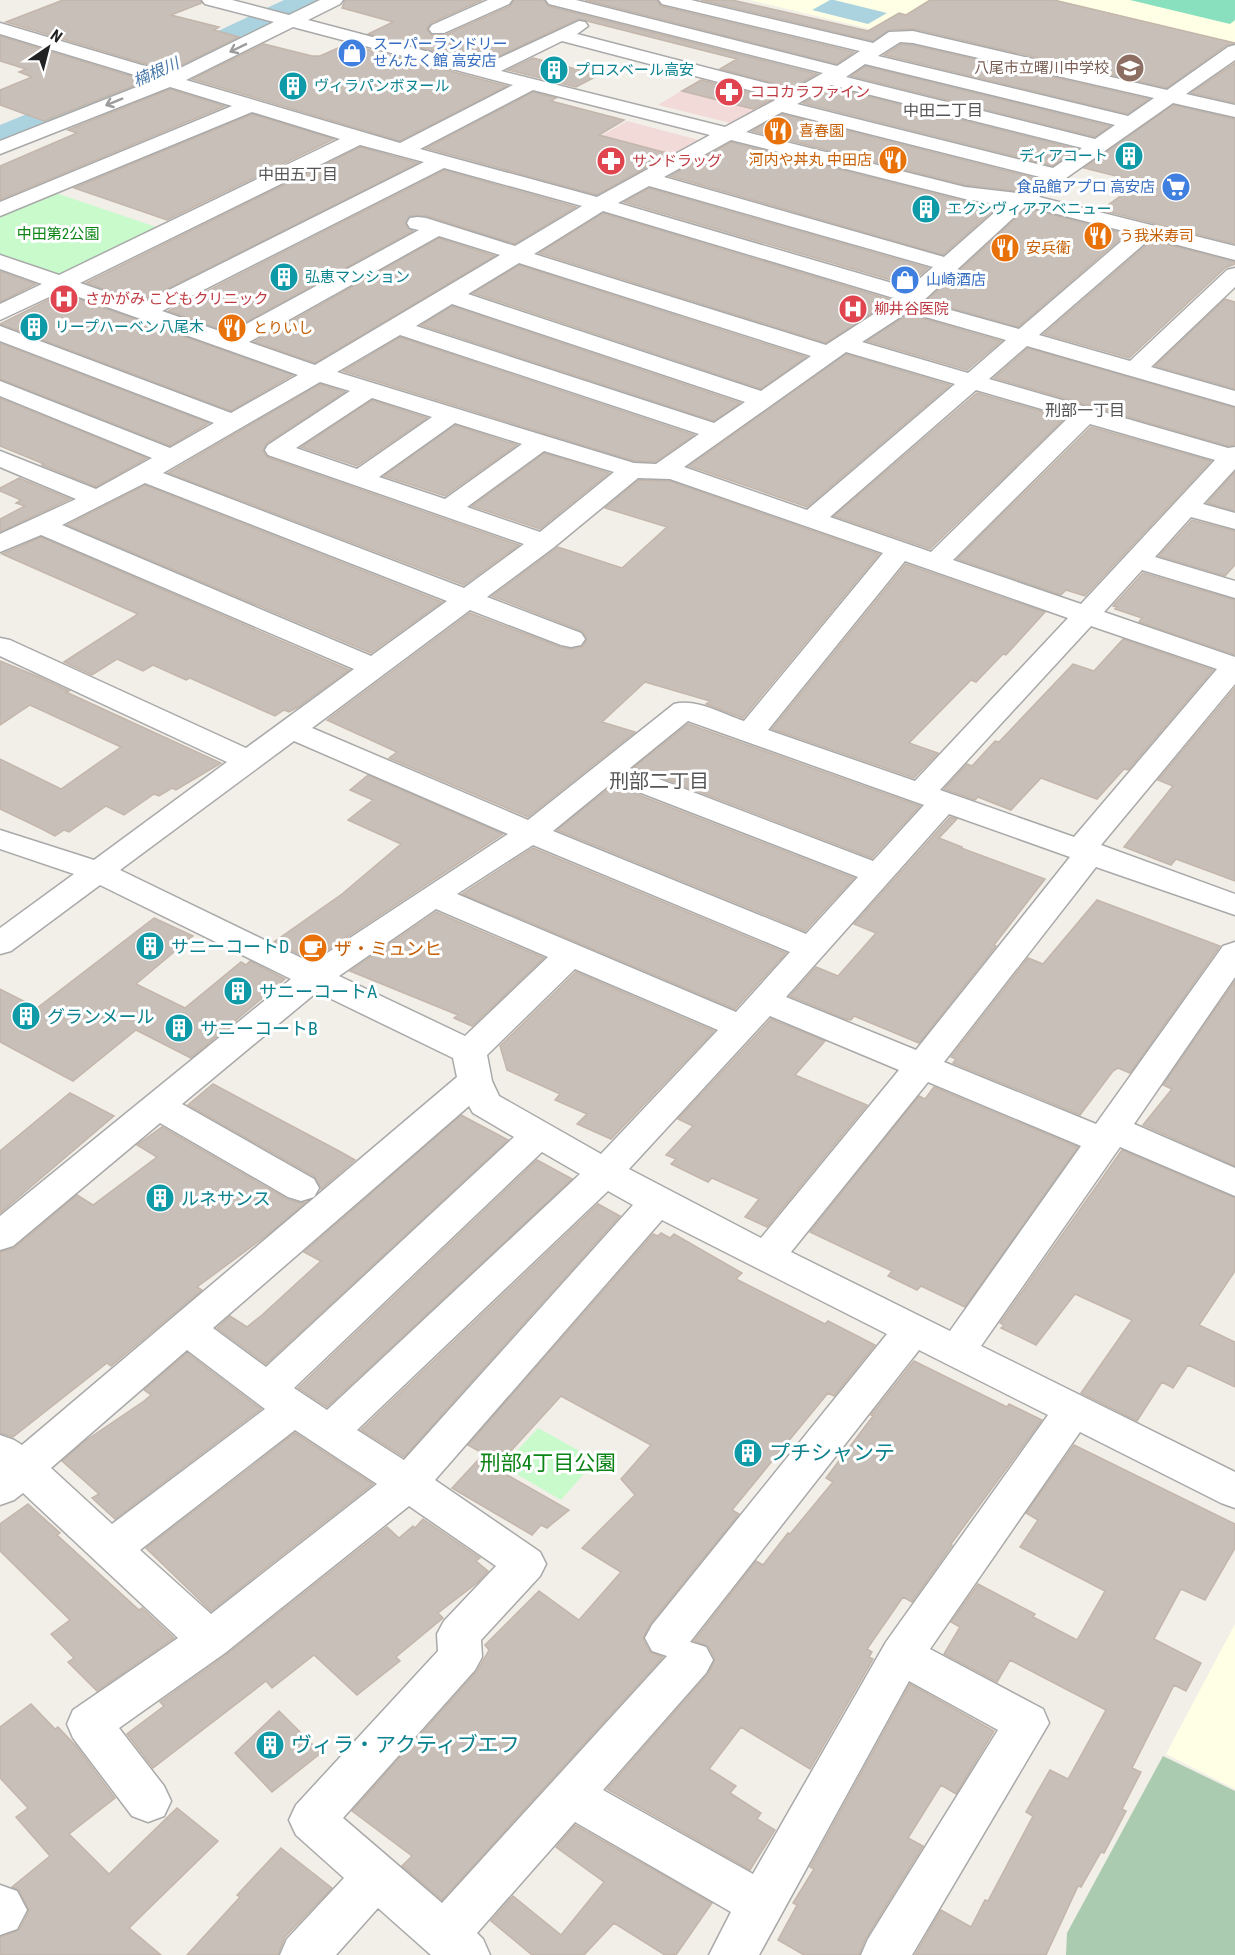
<svg xmlns="http://www.w3.org/2000/svg" width="1235" height="1955" font-family="'Roboto Condensed','Noto Sans JP',sans-serif">
<style>
.commercial{fill:#f2dad9}
.education{fill:#ffffe5}
.cemetery{fill:#aacbaf}
.park{fill:#c8facc}
.pitch{fill:#88e0be}
.water{fill:#aad3df}
.lines{fill:none;stroke-linecap:round;stroke-linejoin:round}
.river{fill:#aad3df;fill-rule:evenodd}
.building{fill:#c7bfb8;stroke:#c4b6ab;stroke-width:1.5}
.minor-casing{stroke:#a9a9a9;stroke-width:3}
.minor{fill:#fff;fill-rule:evenodd}
.oneway{stroke:#9c9c9c}
.labels{text-anchor:middle;dominant-baseline:central;stroke-width:6;stroke-linejoin:round;paint-order:stroke}
.far-shop-label{font-size:15px;fill:#366cbe;stroke:#fff;text-anchor:start}
.far-education-label{font-size:15px;fill:#785e54;stroke:#fff;text-anchor:end}
.far-culture-label{font-size:15px;fill:#0d838f;stroke:#fff;text-anchor:start}
.far-health-label{font-size:15px;fill:#be3a42;stroke:#fff;text-anchor:start}
.far-food-label{font-size:15px;fill:#c56008;stroke:#fff;text-anchor:start}
.far-park-label{font-size:15px;fill:#0c8416;stroke:#fff}
.far-water-label{font-size:16px;font-style:italic;fill:#4a7aab;stroke:#fff}
.far-neighbourhood-label{font-size:16px;fill:#555;stroke:#fff}
.culture-label{font-size:18px;fill:#0d838f;stroke:#fff;text-anchor:start}
.food-label{font-size:18px;fill:#c56008;stroke:#fff;text-anchor:start}
.neighbourhood-label{font-size:20px;fill:#555;stroke:#fff}
.near-culture-label{font-size:21px;fill:#0d838f;stroke:#fff;text-anchor:start}
.near-park-label{font-size:21px;fill:#0c8416;stroke:#fff}
</style>
<rect width="100%" height="100%" fill="#f2efe9"/>
<!-- commercial -->
<path class="commercial" d="M706,76L782,98L738,122L730,123L658,105Z
M627,121L699,140L702,143L600,197L504,172L554,142L579,149Z"/>
<!-- education -->
<path class="education" d="M749,0H1235V45L1167,91L896,35Z
M1235,1624V1789L1166,1754Z"/>
<!-- cemetery -->
<path class="cemetery" d="M1163,1756L1235,1791V1955H1066L1067,1933Z"/>
<!-- park -->
<path class="park" d="M56,193L159,228L70,273L56,275L0,255V217Z
M538,1428L596,1460L561,1500L503,1466Z"/>
<!-- pitch -->
<path class="pitch" d="M1130,0H1235V20L1230,24Z"/>
<!-- water -->
<path class="water" d="M830,0H834L887,13L868,24L812,10Z"/>
<g class="lines">
<!-- river -->
<path class="river" d="M284,0H326L321,7L163,82L13,146L0,149V125L139,68Z"/>
</g>
<!-- building -->
<path class="building" d="M63,0H200L202,3L171,15L219,27L214,30L239,37L161,75L44,121L0,105V90L32,77L19,72L26,69L0,61V36L137,78L147,75L149,69L146,64L6,22Z
M345,0H482L431,23L427,29L432,35H445L510,6L514,0H544L548,6L817,74L793,88L720,69L737,59L579,19L482,64L368,34L393,22L342,8Z
M585,0H657L661,6L854,52L837,64Z
M701,0H732L868,31L899,13L906,15L930,0H1054L1235,43L1227,45L1167,88L914,29L889,30L873,41Z
M264,44L312,56H320L347,44L507,86L400,141L192,79Z
M901,44L913,45L1149,99L1128,114L884,55Z
M533,58L599,75L576,87L508,70Z
M1235,63V103L1191,93Z
M865,66L1110,126L1095,137L851,76Z
M701,80L773,99L753,109L682,91Z
M831,87L1077,149L1053,166L803,103Z
M170,89L225,106L0,200V166L77,133L68,130Z
M533,92L556,98L551,101L624,120L599,135L671,154L597,195L426,148Z
M1173,105L1235,119V244L1101,210L1140,182L1084,168Z
M252,114L334,139L167,220L74,188Z
M782,114L1035,178L1016,191L965,185L752,131Z
M731,142L964,201L998,206L943,255L670,176Z
M360,147L418,163L141,302L86,283Z
M444,170L576,207L515,244L427,216H410L405,224L413,231L228,332L168,311Z
M649,188L928,268L908,285L624,202Z
M1027,208L1126,234L1018,327L926,301Z
M603,213L892,300L826,343L539,253Z
M439,238L495,256L315,363L254,342Z
M1152,240L1235,262V264L1225,268L1129,358L1044,334Z
M519,265L806,357L761,389L473,293Z
M0,271L36,284L0,302Z
M62,293L293,375L231,411L0,324Z
M1225,299L1235,302V389L1155,366Z
M452,306L740,403L714,421L421,325Z
M908,314L1001,341L967,370L867,341Z
M400,337L694,435L655,462L634,461L343,371Z
M0,343L209,423L170,446L0,379Z
M1028,348L1235,408V445L1228,446L994,378Z
M846,354L950,385L807,507L689,466Z
M320,384L345,392L267,443L263,451L267,457L519,545L464,585L168,473Z
M977,393L1065,418L930,549L834,516Z
M0,398L147,458L96,487L42,465L44,464L0,446Z
M372,400L427,418L357,466L301,447Z
M455,425L517,445L445,496L384,476Z
M1091,427L1211,461L1085,596L1066,590L1061,595L957,559Z
M544,453L609,473L540,529L472,506Z
M1235,472V511L1207,503Z
M19,478L70,499L0,532V519L25,506L16,503L21,500L0,491V488Z
M639,480L670,481L879,554L743,718L706,704L710,701L645,682L602,722L635,732L528,817L389,758L397,752L327,720L470,613L560,647L571,649L583,646L587,638L582,631L492,596L558,547L622,568L667,527L605,508Z
M145,485L442,602L371,653L67,525Z
M1192,520L1235,531V565L1225,576L1159,556Z
M41,537L349,670L298,707L289,712L284,710L275,716L190,678L186,680L153,665L143,671L117,659L92,675L64,662L138,614L2,554Z
M906,564L1045,612L1006,655L1003,654L976,682L971,680L909,743L938,753L914,778L772,729Z
M1143,573L1235,600V655L1139,622L1142,618L1115,609L1117,607L1113,606Z
M1123,639L1213,670L1128,770L1124,769L1097,799L1041,778L1011,810L978,797L975,800L944,789L967,764L972,766L995,741L999,742L1073,664L1094,671Z
M0,661L39,677L69,691L66,692L221,763L176,790L172,788L159,796L154,794L124,815L106,806L69,832L64,830L55,836L40,828L0,809V759L61,789L121,747L30,705L0,725Z
M1235,688V881L1176,859L1171,865L1124,847L1173,786L1158,780Z
M688,724L920,806L872,858L634,767Z
M368,775L503,834L317,957L313,955L309,959L274,942L342,894L401,844L348,820L373,800L350,790Z
M613,785L854,878L805,931L557,830Z
M950,817L957,819L939,838L962,847L961,848L1045,879L994,945L996,946L919,1043L854,1016L851,1020L845,1019L790,996L816,967L838,976L876,933L854,924Z
M533,848L786,953L735,1009L462,894Z
M1097,900L1220,946L1130,1073L1118,1068L1113,1071L1080,1115L953,1063L956,1059L951,1057L1028,958L1043,964Z
M436,912L544,958L472,1026L454,1018L458,1015L350,971Z
M154,918L193,936L136,984L185,1008L241,962L246,965L250,961L285,979L191,1058L136,1030L73,1081L0,1042V989L37,1008Z
M576,972L714,1031L611,1139L577,1124L587,1114L555,1100L560,1094L507,1070L500,1046Z
M1235,981V1166L1143,1125L1172,1089L1163,1085Z
M771,1019L825,1041L795,1075L867,1105L767,1227L745,1217L759,1199L712,1178L708,1182L671,1164L676,1159L666,1155L693,1126L678,1119Z
M213,1084L339,1151L355,1160L321,1189L315,1177L188,1105Z
M934,1087L1078,1147L965,1307L921,1286L917,1290L888,1276L892,1271L810,1232L919,1096L925,1099Z
M70,1093L114,1116L0,1213V1151Z
M461,1115L508,1140L266,1364L217,1328L230,1316L247,1327L262,1315L321,1261L304,1252Z
M162,1127L287,1199L300,1203L306,1202L270,1233L197,1287L202,1290L111,1366L107,1363L13,1437L0,1433V1252L14,1248L77,1195L93,1205L157,1157L137,1145Z
M1122,1150L1235,1198V1271L1199,1325L1235,1342V1387L1188,1365L1173,1388L1162,1382L1137,1421L1081,1393L1132,1320L1075,1294L1036,1345L1001,1328L1004,1325L1000,1323Z
M537,1160L572,1179L327,1407L298,1388Z
M598,1204L620,1216L404,1457L361,1430Z
M661,1233L670,1238L674,1234L742,1273L736,1279L825,1324L828,1321L875,1345L834,1396L828,1393L732,1510L739,1514L650,1624L643,1639L650,1652L663,1657L442,1900L402,1866L412,1856L352,1811L477,1671L489,1650L485,1645L539,1591L579,1620L621,1572L582,1548L635,1495L621,1479L651,1445L561,1396L500,1463L468,1445L653,1234L658,1236Z
M187,1353L261,1409L115,1519L92,1498L99,1494L62,1461L85,1441L144,1401L151,1395L144,1390Z
M914,1361L1007,1407L1009,1404L1042,1420L951,1544L952,1545L912,1602L903,1597L867,1649L872,1652L869,1657L873,1659L810,1769L741,1727L709,1769L736,1786L730,1793L761,1813L757,1819L775,1830L750,1870L607,1789L708,1674L715,1659L708,1646L694,1641L756,1561L763,1565L788,1533L790,1534L833,1482L826,1478L873,1416L871,1415Z
M295,1433L373,1484L211,1611L146,1548Z
M1074,1445L1235,1524V1548L1205,1600L1181,1589L1154,1639L1201,1663L1186,1691L1174,1685L1132,1768L1141,1772L1122,1809L1126,1811L1104,1853L1101,1852L1081,1887L1078,1886L1046,1955H915L941,1910L971,1927L985,1900L988,1901L1033,1816L1026,1812L1050,1770L1068,1779L1106,1710L1010,1660L997,1682L944,1654L960,1627L951,1622L978,1584L1035,1614L1033,1617L1077,1640L1105,1591L1020,1547L1038,1520L1026,1513Z
M479,1459L569,1510L547,1528L541,1525L532,1535L452,1488Z
M28,1504L60,1533L57,1535L139,1610L142,1608L174,1638L97,1691L68,1662L74,1658L51,1634L70,1620L0,1551V1524Z
M423,1519L480,1558L476,1561L488,1571L477,1583L438,1613L443,1618L396,1657L400,1661L357,1695L314,1655L272,1688L266,1681L153,1768L127,1734L164,1706L160,1702L226,1655L387,1527L399,1538L413,1526L415,1528Z
M910,1684L994,1731L956,1794L941,1785L908,1838L923,1846L866,1938L859,1955H804L778,1940L797,1905L793,1903L814,1869L810,1867Z
M31,1704L55,1729L58,1727L76,1746L115,1798L69,1834L109,1874L177,1808L218,1841L129,1928L161,1955H0V1937L19,1930L29,1911L19,1890L12,1887L50,1856L16,1817L28,1808L0,1778V1727Z
M279,1711L321,1753L272,1792L235,1753Z
M575,1825L712,1903L676,1955H665L614,1923L584,1955H532L491,1921L513,1896L561,1935L604,1882L556,1847Z
M281,1848L332,1888L285,1937L278,1955H187L240,1897L237,1895Z"/>
<g class="lines">
<!-- minor casing -->
<g class="minor-casing">
<path id="minor" d="M202,0H232L289,15L320,0H343L340,4L308,20L482,66L579,21L585,22L588,26L577,34L793,90L823,73L549,4L546,0H576L837,66L860,51L662,4L659,0H691L873,43L889,32L913,31L1167,90L1228,47L1235,45V60L1186,94L1235,105V117L1173,103L1039,197L1235,246V260L1151,238L1039,335L1130,361L1227,270L1235,268V287L1151,367L1235,391V406L1027,346L989,379L1228,448L1235,447V469L1203,504L1235,513V529L1191,517L1155,557L1235,581V598L1142,570L1104,612L1235,657V684L1101,845L1235,894V915L1096,867L944,1062L1096,1124L1223,946L1235,942V977L1134,1124L1235,1168V1196L1120,1147L981,1346L1235,1472V1508L1221,1503L1080,1432L930,1649L1043,1709L1049,1723L912,1955H861L868,1939L998,1730L909,1681L759,1955H709L731,1912L575,1822L477,1933L483,1939L490,1955H431L378,1908L336,1955H280L287,1939L344,1878L296,1835L289,1820L296,1805L438,1651L437,1634L444,1621L496,1566L409,1506L225,1653L119,1728L164,1786L171,1801L164,1816L148,1822L132,1816L73,1738L67,1724L73,1710L178,1638L23,1493L14,1500L0,1505V1435L14,1440L22,1445L457,1077L453,1058L317,992L182,1104L314,1179L319,1188L314,1197L301,1201L288,1197L160,1123L13,1246L0,1250V1216L291,979L100,885L11,951L0,954V928L74,874L0,849V830L94,860L227,762L0,656V638L10,640L246,748L354,669L41,535L0,552V534L76,499L0,467V451L96,489L152,458L0,396V381L170,448L214,423L0,341V326L231,413L298,375L62,291L0,320V304L42,284L0,269V255L59,275L340,139L252,112L0,216V202L232,106L170,87L0,154V141L162,77L274,22L205,4ZM293,27L513,85L400,143L186,80ZM562,41L779,98L725,127L501,71ZM900,42L913,43L1154,98L1128,116L878,56ZM865,64L1115,125L1095,139L846,77ZM831,85L1082,148L1053,168L797,104ZM533,90L710,135L597,197L420,149ZM782,112L1040,177L1017,193L965,187L746,132ZM731,140L965,199L1003,205L944,257L664,177ZM360,145L424,162L141,304L80,283ZM444,168L582,206L515,246L426,218L418,217L410,218L407,223L410,228L419,230L228,334L162,311ZM649,186L933,267L909,288L618,203ZM1026,206L1131,233L1019,329L922,302ZM603,211L897,299L826,345L534,254ZM439,236L500,255L315,365L249,342ZM519,263L811,356L761,391L468,294ZM452,304L745,402L714,423L416,326ZM908,312L1006,340L968,373L862,342ZM400,335L699,434L656,464L634,463L337,372ZM846,352L955,384L807,510L684,467ZM320,382L350,391L268,445L265,450L268,455L524,544L464,588L163,473ZM976,390L1069,417L931,552L830,517ZM372,398L432,417L357,469L296,448ZM455,423L522,444L445,499L379,477ZM1090,424L1215,460L1081,604L953,560ZM544,451L614,472L540,532L467,507ZM638,478L670,479L883,553L744,721C723,714 696,698 674,704L528,820L312,728L470,610L561,645L571,647L581,645L585,639L581,633L487,597L553,548ZM145,483L447,601L371,656L62,525ZM905,561L1068,618L915,781L768,730ZM1091,626L1217,669L1074,837L940,790ZM688,721L924,805L873,861L630,768ZM294,741L508,834L312,963L120,870ZM613,782L858,877L806,934L553,831ZM949,814L1070,857L916,1050L786,997ZM533,845L790,952L736,1012L457,894ZM436,909L548,957L465,1036L339,976ZM575,969L718,1030L601,1154L499,1096L492,1081L487,1055ZM770,1016L899,1070L761,1238L629,1169ZM928,1082L1081,1146L950,1331L791,1252ZM469,1106L473,1113L514,1137L266,1367L213,1328ZM542,1152L580,1174L327,1410L294,1388ZM608,1191L633,1205L404,1460L357,1430ZM662,1220L887,1334L652,1625L645,1638L652,1651L667,1656L442,1903L343,1818L475,1670L482,1657L481,1640L540,1576L546,1564L540,1552L435,1480ZM187,1350L265,1409L112,1524L51,1468ZM919,1350L1048,1415L886,1642L753,1874L603,1790L706,1673L713,1660L706,1647L690,1642ZM295,1430L377,1484L211,1614L140,1550Z
M488,0H512L509,4L444,33H432L429,29L432,25Z
M0,23L145,66L147,70L145,74L138,76L0,34Z
M0,1885L17,1891L27,1910L17,1929L0,1935Z"/>
</g>
<!-- minor -->
<use href="#minor" class="minor"/>
</g>
<!-- one-way arrows -->
<defs><path id="oneway-shaft" d="M-6 0H5M1.5-3L5.5 0L1.5 3" fill="none" stroke-width="1.6" stroke-linecap="round" stroke-linejoin="round" transform="scale(1.5)"/></defs>
<g class="oneway">
<use href="#oneway-shaft" transform="translate(238 48) rotate(154)"/>
<use href="#oneway-shaft" transform="translate(114 102) rotate(158)"/>
</g>
<!-- icons -->
<defs>
<g id="shop-disc" transform="scale(1.5)"><circle r="9.5" fill="#3f7fe0" stroke="#fff"/><path d="M-5-2.5h2.3a2.7 3.5 0 0 1 5.4 0H5L5.5 6h-11ZM-1.5-2.5h3a1.5 2.3 0 0 0-3 0Z" fill="#fff"/></g>
<g id="school-disc" transform="scale(1.5)"><circle r="9.5" fill="#8d6e63" stroke="#fff"/><path d="M0-5L7-2L0 1L-7-2ZM-4 1L0 2.5L4 1V4Q0 6-4 4Z" fill="#fff"/></g>
<g id="building-disc" transform="scale(1.5)"><circle r="9.5" fill="#0f9aa8" stroke="#fff"/><path d="M-4-6H4V6H1V3H-1V6H-4ZM-2.5-4.3h1.7v1.8h-1.7ZM.8-4.3h1.7v1.8H.8ZM-2.5-1h1.7V.8h-1.7ZM.8-1h1.7V.8H.8Z" fill="#fff"/></g>
<g id="pharmacy-disc" transform="scale(1.5)"><circle r="9.5" fill="#e0444e" stroke="#fff"/><path d="M-2-6h4v4h4v4h-4v4h-4v-4h-4v-4h4Z" fill="#fff"/></g>
<g id="restaurant-disc" transform="scale(1.5)"><circle r="9.5" fill="#e8710a" stroke="#fff"/><path d="M-5-6h1v4h1v-4h1v4h1v-4h1v5L-1.5 .5V6h-2V.5L-5-1ZM5-6V6H3V1.5H1.5Q1.5-4 5-6Z" fill="#fff"/></g>
<g id="supermarket-disc" transform="scale(1.5)"><circle r="9.5" fill="#3f7fe0" stroke="#fff"/><path d="M-6-5.5h2.5l.6 2H6L4.5 2H-2.5L-4.4-4H-6ZM-1.5 3.2a1.3 1.3 0 1 0 .1 0ZM3 3.2a1.3 1.3 0 1 0 .1 0Z" fill="#fff"/></g>
<g id="hospital-disc" transform="scale(1.5)"><circle r="9.5" fill="#e0444e" stroke="#fff"/><path d="M-5-5h3v3.5h4V-5h3V5h-3V1.5h-4V5h-3Z" fill="#fff"/></g>
<g id="cafe-disc" transform="scale(1.5)"><circle r="9.5" fill="#e8710a" stroke="#fff"/><path d="M-5.5-4.5H6V0H3Q3 3.5 0 3.5H-2.5Q-5.5 3.5-5.5 0ZM3-3.2v2h1.7v-2ZM-6 4.5H4V6H-6Z" fill="#fff"/></g>
</defs>
<g fill-rule="evenodd">
<use href="#shop-disc" x="352" y="53"/>
<use href="#school-disc" x="1130" y="68"/>
<use href="#building-disc" x="554" y="70"/>
<use href="#building-disc" x="293" y="86"/>
<use href="#pharmacy-disc" x="729" y="92"/>
<use href="#restaurant-disc" x="778" y="131"/>
<use href="#building-disc" x="1129" y="156"/>
<use href="#restaurant-disc" x="893" y="160"/>
<use href="#pharmacy-disc" x="611" y="161"/>
<use href="#supermarket-disc" x="1176" y="187"/>
<use href="#building-disc" x="926" y="209"/>
<use href="#restaurant-disc" x="1098" y="236"/>
<use href="#restaurant-disc" x="1005" y="248"/>
<use href="#building-disc" x="284" y="277"/>
<use href="#shop-disc" x="905" y="280"/>
<use href="#hospital-disc" x="64" y="299"/>
<use href="#hospital-disc" x="853" y="309"/>
<use href="#building-disc" x="34" y="327"/>
<use href="#restaurant-disc" x="232" y="328"/>
<use href="#building-disc" x="150" y="946"/>
<use href="#cafe-disc" x="313" y="948"/>
<use href="#building-disc" x="238" y="991"/>
<use href="#building-disc" x="26" y="1016"/>
<use href="#building-disc" x="179" y="1028"/>
<use href="#building-disc" x="160" y="1198"/>
<use href="#building-disc" x="748" y="1453"/>
<use href="#building-disc" x="270" y="1745"/>
</g>
<g class="labels">
<!-- far-shop labels -->
<g class="far-shop-label">
<text x="373" y="44">スーパーランドリー<tspan x="373" dy="17">せんたく館 高安店</tspan></text>
<text x="1155" y="187" text-anchor="end">食品館アプロ 高安店</text>
<text x="926" y="280">山崎酒店</text>
</g>
<!-- far-education labels -->
<g class="far-education-label">
<text x="1109" y="68">八尾市立曙川中学校</text>
</g>
<!-- far-culture labels -->
<g class="far-culture-label">
<text x="575" y="70">プロスベール高安</text>
<text x="314" y="86">ヴィラパンボヌール</text>
<text x="1108" y="156" text-anchor="end">ディアコート</text>
<text x="947" y="209">エクシヴィアアベニュー</text>
<text x="305" y="277">弘恵マンション</text>
<text x="55" y="327">リープハーベン八尾木</text>
</g>
<!-- far-health labels -->
<g class="far-health-label">
<text x="750" y="92">ココカラファイン</text>
<text x="632" y="161">サンドラッグ</text>
<text x="85" y="299">さかがみ こどもクリニック</text>
<text x="874" y="309">柳井谷医院</text>
</g>
<!-- far-food labels -->
<g class="far-food-label">
<text x="799" y="131">喜春園</text>
<text x="872" y="160" text-anchor="end">河内や丼丸 中田店</text>
<text x="1119" y="236">う我米寿司</text>
<text x="1026" y="248">安兵衛</text>
<text x="253" y="328">とりいし</text>
</g>
<!-- far-park labels -->
<g class="far-park-label">
<text x="58" y="234">中田第2公園</text>
</g>
<!-- far-water labels -->
<g class="far-water-label">
<text transform="translate(156 72) rotate(-24)">楠根川</text>
</g>
<!-- far-neighbourhood labels -->
<g class="far-neighbourhood-label">
<text x="943" y="110">中田二丁目</text>
<text x="298" y="174">中田五丁目</text>
<text x="1085" y="410">刑部一丁目</text>
</g>
<!-- culture labels -->
<g class="culture-label">
<text x="171" y="946">サニーコートD</text>
<text x="259" y="991">サニーコートA</text>
<text x="47" y="1016">グランメール</text>
<text x="200" y="1028">サニーコートB</text>
<text x="181" y="1198">ルネサンス</text>
</g>
<!-- food labels -->
<g class="food-label">
<text x="334" y="948">ザ・ミュンヒ</text>
</g>
<!-- neighbourhood labels -->
<g class="neighbourhood-label">
<text x="659" y="781">刑部二丁目</text>
</g>
<!-- near-culture labels -->
<g class="near-culture-label">
<text x="769" y="1453">プチシャンテ</text>
<text x="291" y="1745">ヴィラ・アクティブエフ</text>
</g>
<!-- near-park labels -->
<g class="near-park-label">
<text x="548" y="1463">刑部4丁目公園</text>
</g>
</g>
<!-- north arrow -->
<g transform="translate(48 48) rotate(35)" stroke="#ffffff" stroke-width="4.5" paint-order="stroke">
<path d="M0-4.5L10 22L0 15L-10 22Z" fill="#222222"/>
<text y="-9" font-size="16" font-weight="bold" text-anchor="middle" fill="#222222">N</text>
</g>
</svg>
